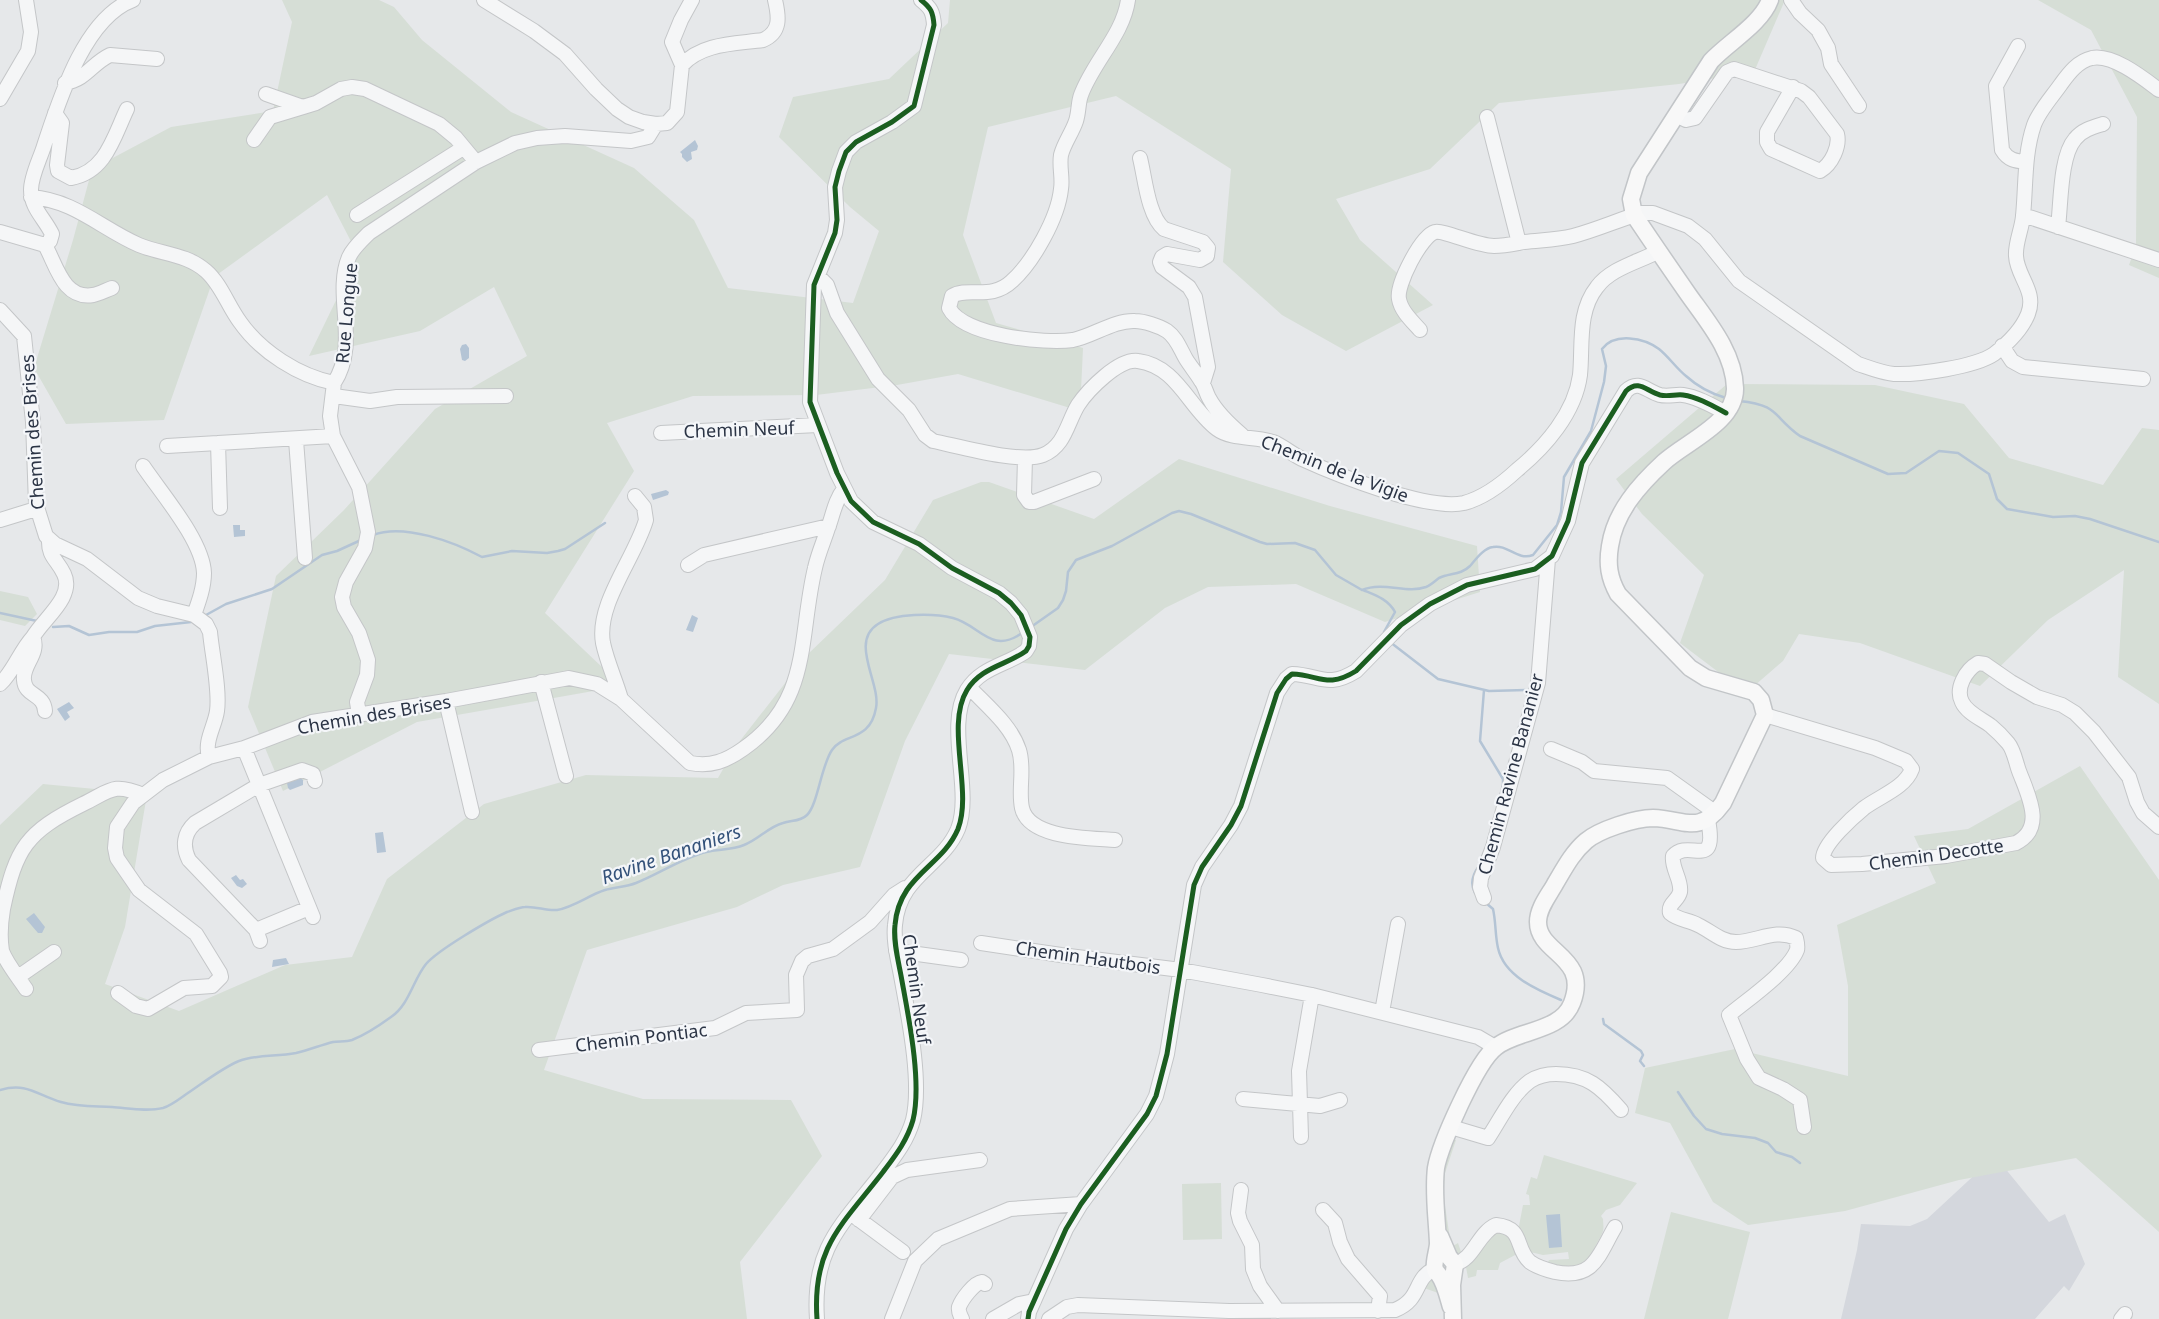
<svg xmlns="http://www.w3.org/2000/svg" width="2159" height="1319" font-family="'Noto Sans',sans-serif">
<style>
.built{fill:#d4d7dd}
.green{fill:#d6ded6}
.water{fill:#b4c4d5}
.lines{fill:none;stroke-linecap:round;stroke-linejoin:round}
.stream{stroke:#b4c4d5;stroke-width:2.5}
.minor-casing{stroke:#c4c6c8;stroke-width:16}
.major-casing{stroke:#c2c5c8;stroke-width:19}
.minor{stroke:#f5f6f7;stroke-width:14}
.major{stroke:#f8f8f8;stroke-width:16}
.cycleway-casing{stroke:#f4f6f9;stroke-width:8}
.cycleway{stroke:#1b5e20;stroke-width:5}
.labels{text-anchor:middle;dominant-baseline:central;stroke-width:4.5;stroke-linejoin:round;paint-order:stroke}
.street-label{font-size:18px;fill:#2b3445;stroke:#f4f6f9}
.water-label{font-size:19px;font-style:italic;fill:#34527a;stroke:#f4f6f9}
</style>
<rect width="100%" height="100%" fill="#e6e8ea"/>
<!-- built -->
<path class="built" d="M1995,1156L2049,1222L2065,1214L2085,1264L2069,1291L2064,1286L2035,1319H1841L1857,1250L1861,1224L1910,1226L1927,1219Z"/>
<!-- green -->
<path class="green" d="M282,0H379L394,7L422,40L511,112L634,168L694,220L728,288L853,303L879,231L850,207L779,137L793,97L889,79L948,23L950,0H1785L1754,72L1679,84L1499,103L1430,169L1336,199L1360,240L1433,305L1346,351L1282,315L1223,262L1231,169L1116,96L988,127L963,235L996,323L1083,348L1080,411L958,374L897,385L816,395L693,396L607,423L634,471L545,613L622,686L417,722L283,791L248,707L276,576L344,510L435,409L527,356L494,287L420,331L309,356L358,255L327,195L214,277L164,420L66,424L34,368L73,240L92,169L171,127L273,111L292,22Z
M2038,0H2159V278L2129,265L2136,246L2137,117L2091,30Z
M1727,384L1875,385L1964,404L2009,458L2103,485L2142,428L2159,430V704L2118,677L2124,570L2048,620L1980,686L1860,643L1799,634L1783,661L1746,693L1680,643L1704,575L1642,514L1616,479Z
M1179,459L1330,506L1477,546L1480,592L1385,622L1296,584L1208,587L1165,608L1085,670L949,654L905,741L860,867L783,885L737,907L587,950L544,1070L643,1099L791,1100L822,1156L740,1262L747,1319H0V825L43,784L147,794L125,927L105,984L179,1011L285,965L352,957L387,879L484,804L586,775L718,778L736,746L807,655L885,580L933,500L981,482H989L1094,519Z
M0,591L28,597L37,614L25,626L0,620Z
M2080,766L2159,880V1232L2076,1158L1959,1180L1845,1211L1748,1225L1713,1202L1670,1123L1635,1113L1645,1068L1735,1049L1848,1076V986L1837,925L1936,883L1914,836L1968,829Z
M1453,1139L1456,1140L1445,1173L1444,1188L1441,1189V1176Z
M1544,1155L1637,1183L1620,1205L1606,1210L1601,1216L1603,1219C1603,1223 1604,1227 1603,1231C1602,1235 1598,1241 1596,1245C1584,1271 1573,1270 1548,1262L1549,1260L1569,1259L1568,1252L1543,1255L1530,1252L1519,1226L1523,1205H1530L1529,1195L1526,1194L1531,1177L1537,1179Z
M1221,1183L1222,1239L1183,1240L1182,1184Z
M1444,1199L1450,1239L1453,1246L1458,1243L1461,1252L1456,1256L1446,1236L1441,1200Z
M1671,1212L1750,1232L1728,1319H1644Z
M1494,1231L1510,1233L1517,1254L1500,1263L1498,1270H1477L1476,1276L1468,1278L1466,1267L1472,1262Z
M1433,1278L1441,1294L1424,1288L1428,1279Z"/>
<!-- water -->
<path class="water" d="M695,140L698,146L697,150L691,152L692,159L687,162L682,157V154L680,152Z
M466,344L469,348V358L465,361L462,360L460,349L462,345Z
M666,490L669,492L668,495L653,500L651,494Z
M233,525H240V530H245V536L234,537Z
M692,615L698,618L693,632L686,630Z
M69,702L74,708L67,712L70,717L65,721L57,709Z
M300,777L303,780V785L290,790L288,788L287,783Z
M383,832L386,852L377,853L375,833Z
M236,875L240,880L243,879L247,884L242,888L237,886L231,878Z
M34,913L45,927L42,933H38L26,919Z
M286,958L289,964L272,967L273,960Z
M1560,1214L1562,1247L1549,1248L1546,1215Z"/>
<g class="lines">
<!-- stream -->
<path class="stream" d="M1739,401C1780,405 1772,416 1800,436L1888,474L1906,473L1939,451L1958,453L1989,474L1997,499L2007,509L2053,517L2075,516L2090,519L2159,542
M373,535C404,523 454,542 482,557L512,551L547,553L558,551L565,549L605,523
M1363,590C1375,595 1388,599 1395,612L1384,632
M0,613L37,621
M206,615L226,604L272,589L322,555L337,551L361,540
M53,627L69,626L89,635L109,632H137L155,626L191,622
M1031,627L1058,608L1063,600L1066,591L1068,572L1076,560L1112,546L1172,513L1179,511L1191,514L1260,542L1267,544L1295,543L1315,550L1336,575L1362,590C1384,581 1406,594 1426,587C1431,585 1435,581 1439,578C1450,573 1461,575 1470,566C1476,559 1484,548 1493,547C1508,544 1517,561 1533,555L1557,525L1561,512L1564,477L1591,431L1604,382L1606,366L1602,349C1615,332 1644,338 1659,349C1669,357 1676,368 1686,376C1697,386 1712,394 1726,398
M1390,642L1438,679L1489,691L1531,690
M1484,690L1480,741L1503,779V787
M1475,893C1470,884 1473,874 1479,866
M1486,903L1493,909C1496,922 1495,935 1498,948C1504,976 1537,990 1561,1000
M1603,1019L1604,1024L1641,1051L1643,1055L1640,1061L1644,1066
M0,1090C27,1082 37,1095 61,1102C78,1107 94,1106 112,1107C128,1108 146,1112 163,1108C170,1106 178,1100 185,1095C202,1084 220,1069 239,1061C258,1054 276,1057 296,1053C309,1050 321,1045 333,1042C339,1041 346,1042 352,1040C365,1035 380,1025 391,1017C409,1005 413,980 426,964C438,950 489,920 507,912C513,910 520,907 525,907C536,906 546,911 557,910C574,907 589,895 605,890C615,887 626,887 636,883C659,874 682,858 706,852C719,849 732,850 744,845C758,840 768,827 783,823C791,820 800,822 807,815C818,804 821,766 832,750C843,733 870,742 876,708C881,683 849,642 878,624C895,613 933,613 953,618C980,625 991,655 1022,633
M1678,1092L1694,1116L1706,1129L1722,1134L1755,1138L1768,1143L1776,1152L1792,1157L1800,1163"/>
<!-- minor casing -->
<g class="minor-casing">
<path id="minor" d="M484,0L534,31L565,54L596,89L617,109L629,117L643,122L656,124L667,123L677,112L682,65L672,42L681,20L692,0
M1128,0C1123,35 1093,62 1081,95C1078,103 1079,112 1076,121C1072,133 1064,143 1061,155C1059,167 1063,178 1061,189C1058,218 1033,262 1012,281C991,301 968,286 952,296L949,308C963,336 1045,344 1073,340C1093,336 1114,320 1135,321C1144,321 1159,326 1167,331C1177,338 1180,349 1186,359C1191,367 1197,374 1201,381C1205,386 1206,393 1209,398C1217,413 1229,424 1242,435
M1791,0L1800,13L1818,30L1828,48L1831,64L1859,106
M2018,46L1996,86L2002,150C2008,160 2015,161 2026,162
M682,65C702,43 735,44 763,40C781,32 779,17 775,0
M65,83C87,79 91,64 110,55L157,59
M266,94L303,107L316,103L341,89L352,87L365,89L439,124L456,138L476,162
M0,99L28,51L31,32L26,0
M55,113L62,123L57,165L58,171L71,178C106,172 114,136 127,109
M1676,115L1686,120L1695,118L1727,72L1734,69L1801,91L1809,97L1837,134C1840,146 1832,164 1820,171L1771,149L1767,142V132L1793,87
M1487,117L1519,243
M254,140L270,117L303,107
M1140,158C1145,178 1148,216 1164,229L1203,242L1208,248L1207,256L1200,260L1167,254L1162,257L1160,262L1162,267L1189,287L1195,297L1208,367L1203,383
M31,197C74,200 102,229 139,245C161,254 187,254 206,271C221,284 228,306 240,322C261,352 299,376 334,383C360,343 333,295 349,257C353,248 362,240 369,233L476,162L515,143L537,138L565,136L631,141L648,137L656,124
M357,215L463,148
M2023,215L2159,260
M2058,227C2061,204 2060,156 2075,139C2082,130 2093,127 2103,124
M0,232L45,245L50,241L52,234C45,219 31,208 31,190C31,176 40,159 44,146C59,101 84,18 133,0
M45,245C56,264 63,300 93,295C99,294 106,290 112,288
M818,276L827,285L837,313L878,379L909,410L925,435L933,441C958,446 1020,464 1043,455C1065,446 1067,423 1078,405C1088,390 1119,358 1138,361C1177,366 1189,408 1217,429C1232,440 1255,436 1273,442C1283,446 1292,454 1302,459C1337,475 1428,511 1464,503C1483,498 1503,483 1517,470C1545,447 1575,413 1580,375C1583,346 1577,312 1597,287C1611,268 1639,262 1659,251
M0,310L24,336L33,422L36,504L46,536L55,544L87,559L138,598L157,606L194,615L206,624L210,632C212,654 220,690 217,711C215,726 204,741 209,757
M1420,330C1412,321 1401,311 1399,299C1396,285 1421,236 1435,232C1444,230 1477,246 1494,246C1504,246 1513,244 1524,242C1540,240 1557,240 1573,236C1596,230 1618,220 1641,213H1653L1688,226L1705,239L1739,281L1858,364C1870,368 1882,373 1894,374C1918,375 1975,367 1994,354C2007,344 2022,329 2028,314C2037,291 2017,277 2016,256C2015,243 2022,229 2023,216C2026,186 2024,154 2034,125C2039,111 2052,97 2061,84C2069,73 2078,61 2092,58C2113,54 2143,78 2159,90
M2002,346L2012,361L2023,367L2143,379
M334,383L330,416L333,436L359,487L368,532L365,548L346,582L342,597L344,607L359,633L368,660L367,675L357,702L359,714
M334,396L370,401L397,397L506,396
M661,433L818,425
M296,440L305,558
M167,446L218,443
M1025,458L1024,495L1029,502H1034L1094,479
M143,466C161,493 203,541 204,573C204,587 199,601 194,615
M220,508L218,443L333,436
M0,520L36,509
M688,565L704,555L829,526
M541,682L566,776
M0,684C14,671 20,651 33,637
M969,687C987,706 1011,725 1019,750C1025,769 1018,789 1022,808C1029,839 1090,838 1115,840
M621,699C616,681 607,662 603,643C596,604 635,558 646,520L644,507L635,496
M446,701L472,812
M45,711C44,693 25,697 24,680C22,665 40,654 33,637C43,619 75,597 64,574C57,559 48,557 49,539
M1765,715L1875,748L1906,761L1912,769C1905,788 1880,796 1864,808C1853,817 1823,844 1823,858L1831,865L1862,864L1946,856L2016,843C2046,828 2028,795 2019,771C2016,763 2014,750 2008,743C2003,737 1997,731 1991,726C1982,719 1967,713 1962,702C1955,688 1966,670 1978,663L1985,664L2011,682L2037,697L2062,705L2075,713L2094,732L2129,777L2137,802L2143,813L2159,827
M244,748L313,917
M1551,749L1582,762L1594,771L1667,778L1716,813
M1708,820C1718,872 1689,838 1673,856C1671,868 1682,880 1680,892C1678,901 1668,903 1670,913C1678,920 1689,920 1698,925C1711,931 1721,942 1736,942C1757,942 1775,928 1796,938C1797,942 1798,946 1797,950C1789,971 1747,1000 1729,1015L1747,1059L1759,1078L1783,1089L1800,1100L1804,1127
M1484,898L1480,887L1481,878L1493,847L1538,683L1548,559
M256,930L309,908
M260,941L256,930L189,860C182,846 184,833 195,823L259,785L302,770L313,774L315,781
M981,943L1061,955L1181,970L1262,985L1312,995L1478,1037L1495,1047
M896,951L961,960
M18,977L54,952
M26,989C18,977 7,964 2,951C0,939 1,921 3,909C16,848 26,832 83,804C110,791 113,782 143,795
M118,993L136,1006L148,1009L184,988L212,986L221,977L220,973L196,934L139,890L117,858L115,848L117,827L133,803L163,780L209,757L244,748L312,722L446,701L569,678L597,684L621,699L690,763C711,767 726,761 743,749C812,701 798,639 815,568C818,554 824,541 828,528C833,515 835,500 844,489
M1382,1012L1398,924
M539,1050L715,1028L746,1013L797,1010L796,975L802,961L808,956L833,949L870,922L894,895L905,888
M1243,1099L1320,1106L1340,1100
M1451,1127L1488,1138C1500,1120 1512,1094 1530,1081C1538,1076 1546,1074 1556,1074C1587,1074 1601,1087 1621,1110
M1301,1137L1299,1071L1312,995
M1241,1190L1238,1213L1240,1221L1252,1245L1253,1269L1260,1286L1278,1311
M1323,1210L1335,1223L1340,1242L1348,1259L1380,1296L1378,1311
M853,1215L903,1252
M859,1220L892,1177L907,1170L980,1160
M1455,1264C1474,1259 1478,1233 1496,1225C1525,1228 1514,1248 1530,1262C1537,1267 1547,1270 1555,1272C1594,1280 1598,1256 1615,1227
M817,1319C812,1247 842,1225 883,1172C895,1156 907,1141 913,1120C922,1083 909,1019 902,981C899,963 893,943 895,925C899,875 942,867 958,829C973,791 945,726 967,690C981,667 1007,665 1026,651L1029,646L1030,637L1021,615L1011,603L999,593L952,568L919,544L873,522L851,501L837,473L810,402L814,285L835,233L837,220L835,187L839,171L846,152L856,142L892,122L914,106L934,25C933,12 931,8 921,0
M892,1319L915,1261L938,1239L1010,1209L1081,1204
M962,1319C960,1315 958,1311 959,1307C962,1299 974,1283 982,1282L985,1284
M993,1319L1019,1304L1034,1301
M1028,1319L1029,1312L1066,1229L1081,1204L1147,1114L1156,1096L1167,1054L1194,885L1202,867L1231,825L1241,806L1277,693L1286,679L1292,674C1320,675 1327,689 1356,671L1401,625L1430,604L1467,585L1535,569L1552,556L1568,521L1582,463L1626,391C1639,379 1646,391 1660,395C1668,397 1676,394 1683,395C1698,397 1713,406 1726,413
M1049,1319L1067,1307L1078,1305L1229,1311L1395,1310C1422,1299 1413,1279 1434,1269
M2121,1319L2125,1314"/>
</g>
<!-- major casing -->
<g class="major-casing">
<path id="major" d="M1440,1236L1449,1257L1455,1264L1452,1285L1453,1319
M1451,1307C1448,1297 1445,1283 1439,1275C1436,1271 1436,1274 1435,1269C1433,1264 1438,1250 1438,1243C1437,1218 1433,1193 1436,1168C1440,1144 1477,1061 1496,1047C1517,1030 1561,1032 1572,1003C1590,956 1538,954 1538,922C1538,908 1549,895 1555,884C1564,869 1572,853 1586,841C1599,830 1635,818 1653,818C1685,819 1699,836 1723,803L1765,715L1761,700L1754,692L1706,678L1690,668L1618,594C1609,578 1607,564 1610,546C1615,512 1639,485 1664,462C1686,442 1736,422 1735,388C1734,352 1707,321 1688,294C1670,268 1652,242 1634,215L1631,199L1639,173L1711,61C1729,42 1761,24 1770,0"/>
</g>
<!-- minor -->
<use href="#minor" class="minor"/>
<!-- major -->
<use href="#major" class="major"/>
<!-- cycleway casing -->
<g class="cycleway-casing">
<path id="cycleway" d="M817,1319C812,1247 842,1225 883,1172C895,1156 907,1141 913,1120C922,1083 909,1019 902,981C899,963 893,943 895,925C899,875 942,867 958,829C973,791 945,726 967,690C981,667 1007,665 1026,651L1029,646L1030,637L1021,615L1011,603L999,593L952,568L919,544L873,522L851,501L837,473L810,402L814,285L835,233L837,220L835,187L839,171L846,152L856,142L892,122L914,106L934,25C933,12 931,8 921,0
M1028,1319L1029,1312L1066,1229L1081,1204L1147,1114L1156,1096L1167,1054L1194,885L1202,867L1231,825L1241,806L1277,693L1286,679L1292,674C1320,675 1327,689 1356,671L1401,625L1430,604L1467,585L1535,569L1552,556L1568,521L1582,463L1626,391C1639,379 1646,391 1660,395C1668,397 1676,394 1683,395C1698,397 1713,406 1726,413"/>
</g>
<!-- cycleway -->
<use href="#cycleway" class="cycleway"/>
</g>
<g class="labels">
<!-- street labels -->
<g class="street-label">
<text transform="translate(346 313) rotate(-85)">Rue Longue</text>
<text transform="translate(739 429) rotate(-2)">Chemin Neuf</text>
<text transform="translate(32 432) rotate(-94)">Chemin des Brises</text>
<text transform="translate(1335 468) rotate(21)">Chemin de la Vigie</text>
<text transform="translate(374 714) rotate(-10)">Chemin des Brises</text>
<text transform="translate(1510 774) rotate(-75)">Chemin Ravine Bananier</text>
<text transform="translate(1936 854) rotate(-8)">Chemin Decotte</text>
<text transform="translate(1088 957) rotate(8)">Chemin Hautbois</text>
<text transform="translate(917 989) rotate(82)">Chemin Neuf</text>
<text transform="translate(641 1037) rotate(-7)">Chemin Pontiac</text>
</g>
<!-- water labels -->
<g class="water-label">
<text transform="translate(671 854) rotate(-19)">Ravine Bananiers</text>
</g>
</g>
</svg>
